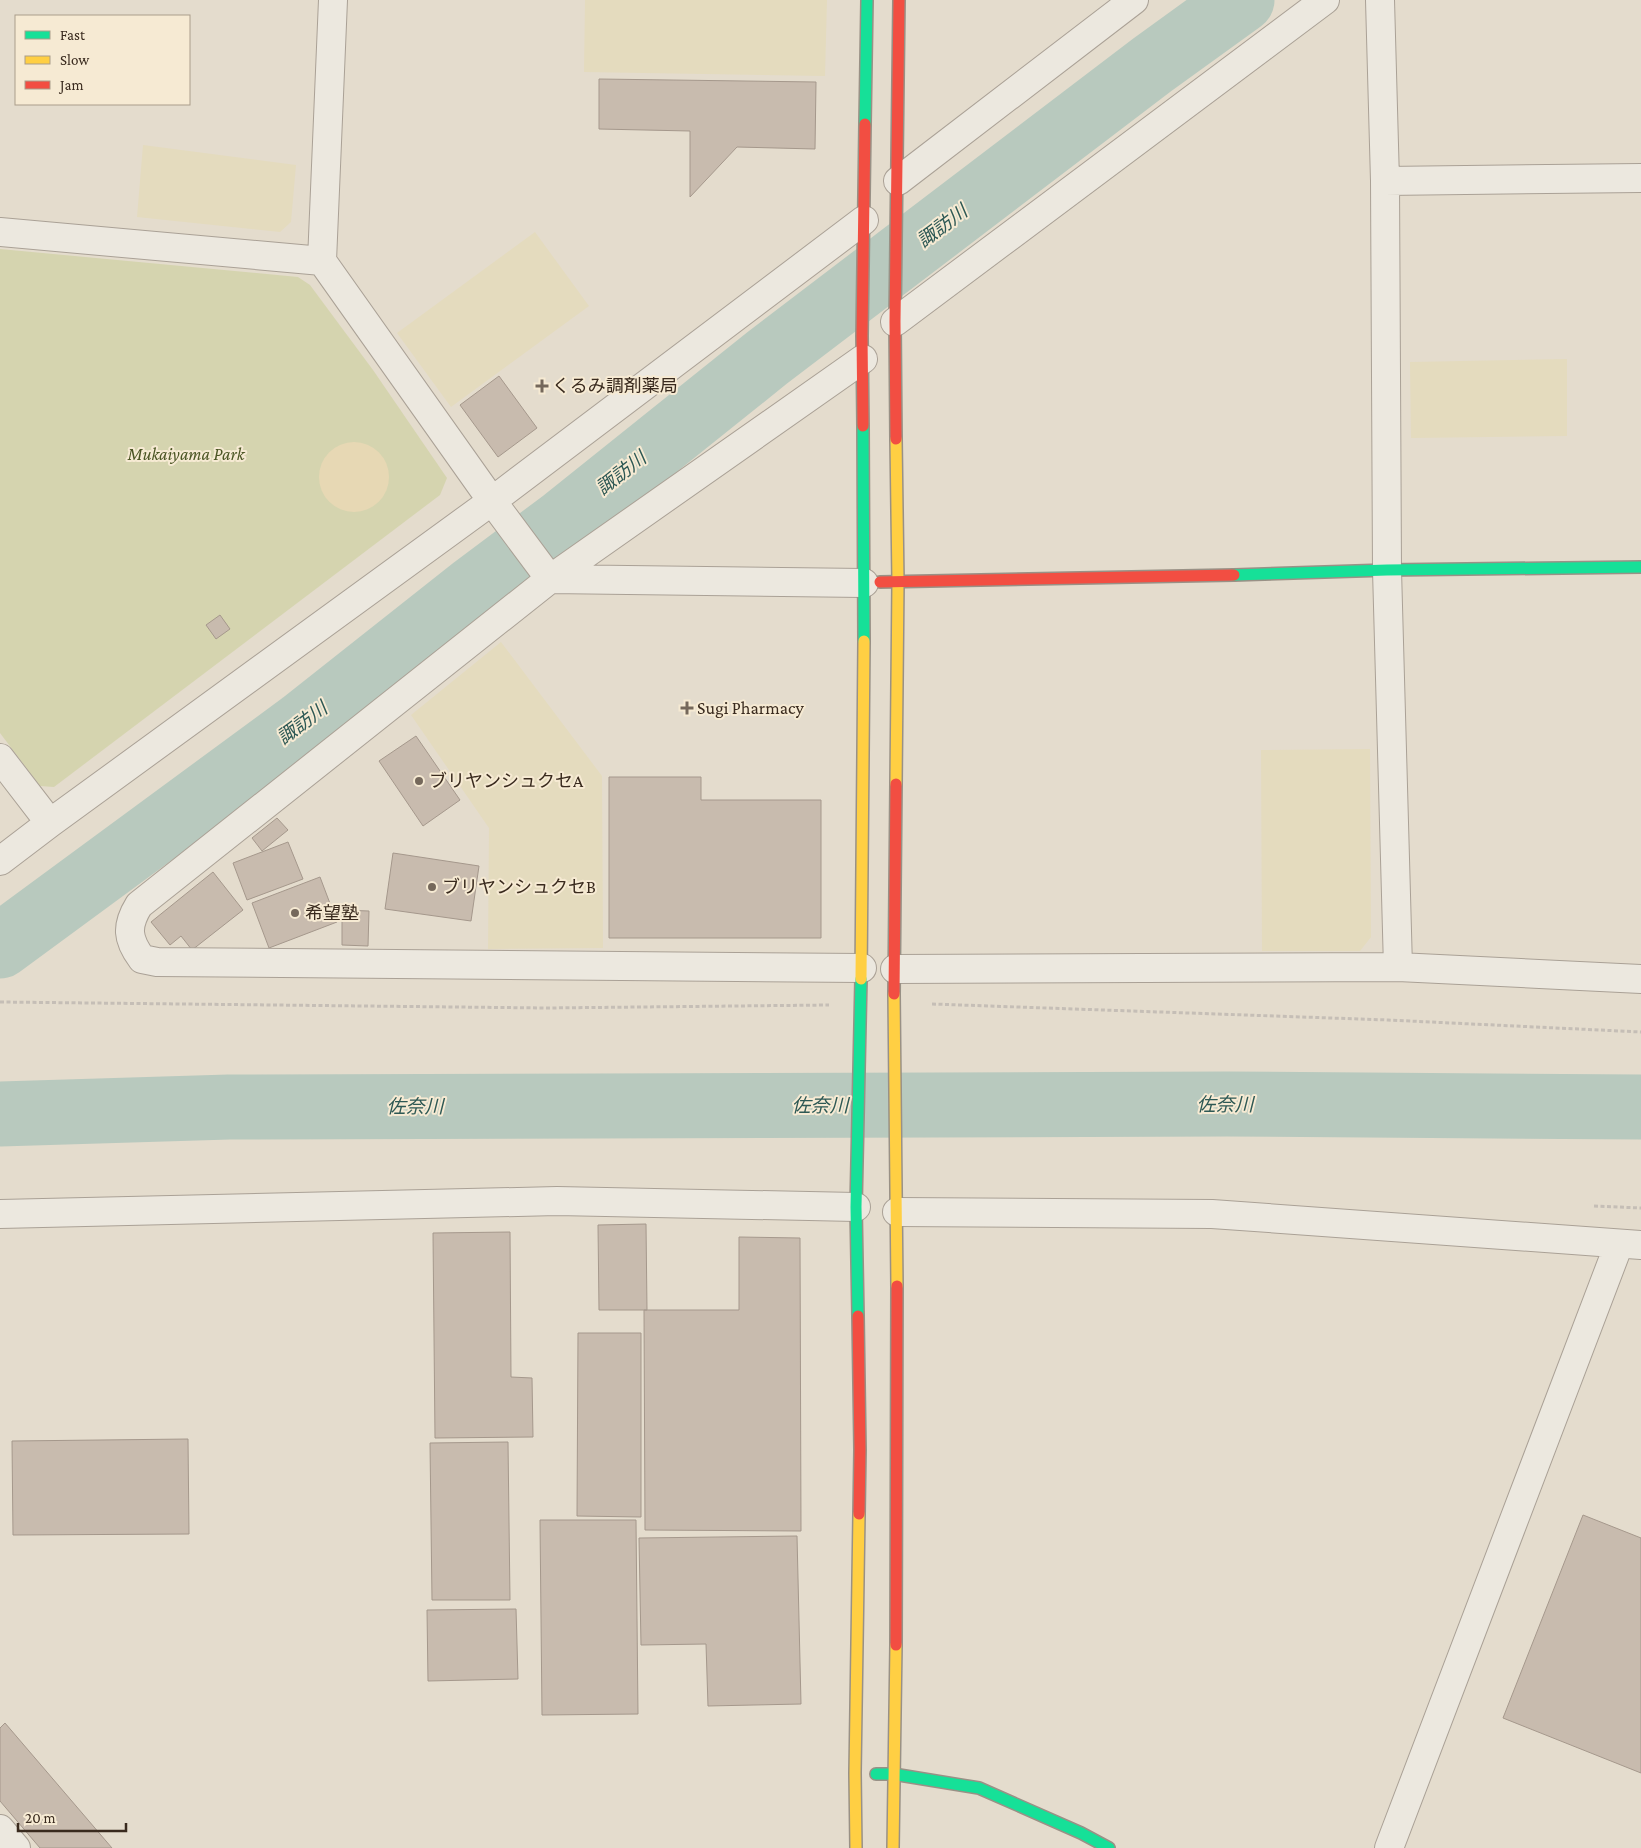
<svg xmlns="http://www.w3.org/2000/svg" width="1641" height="1848" font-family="'Crimson Pro','Noto Sans JP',serif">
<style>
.farmland{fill:#e4dbbe}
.green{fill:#d5d4af}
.sand{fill:#e7d8b4}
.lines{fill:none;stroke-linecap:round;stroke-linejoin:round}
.river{stroke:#b8c9be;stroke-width:65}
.building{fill:#c8bbae;stroke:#a5988c}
.street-casing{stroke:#aaa196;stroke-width:30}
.fast-casing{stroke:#999186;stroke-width:14}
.slow-casing{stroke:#999186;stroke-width:14}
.jam-casing{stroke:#999186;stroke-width:14}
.path{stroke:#c5beb6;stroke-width:3;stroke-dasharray:4 2.5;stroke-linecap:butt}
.street{stroke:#ece8df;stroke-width:28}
.fast{stroke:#16e098;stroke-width:11}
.slow{stroke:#ffcf43;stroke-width:11}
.jam{stroke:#f24e42;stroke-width:11}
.poi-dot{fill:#75685b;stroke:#f6ead3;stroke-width:2}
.labels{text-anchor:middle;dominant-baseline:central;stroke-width:4;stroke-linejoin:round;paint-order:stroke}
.poi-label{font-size:18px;fill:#392a1e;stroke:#f6ead3;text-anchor:start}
.park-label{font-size:18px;font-style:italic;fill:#4b5524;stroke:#f6ead3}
.water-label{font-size:19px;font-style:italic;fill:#2d5854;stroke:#f6ead3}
</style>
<rect width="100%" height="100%" fill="#e4dccd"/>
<!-- farmland -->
<path class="farmland" d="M585,0H827L825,76L584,72Z
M143,145L296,165L291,222L280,232L137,217Z
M535,232L589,306L451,407L397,333Z
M1567,359V436L1411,438L1410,362Z
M501,642L602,776L603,948L488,949L489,828L411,715Z
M1370,749L1371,937L1360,951H1262L1261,750Z"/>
<!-- green -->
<path class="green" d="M0,249L298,277L310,285L373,370L447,478L440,495L54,787L40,786L0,733Z"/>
<!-- sand -->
<path class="sand" d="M319 477a35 35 0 1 1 70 0a35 35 0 1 1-70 0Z"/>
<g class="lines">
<!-- river -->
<path class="river" d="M0,946L302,724L474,588L561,523L767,358L1152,65L1242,0
M0,1114L229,1107L1227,1104L1641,1107"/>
</g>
<!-- building -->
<path class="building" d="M599,79L816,82L815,149L737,147L690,197V131L599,129Z
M499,376L537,428L498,457L460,405Z
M220,615L230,629L216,639L206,625Z
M416,736L460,800L423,826L379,761Z
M609,777H701V800H821V938H609Z
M277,818L288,830L262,851L252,838Z
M288,842L303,879L247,900L233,863Z
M393,853L479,866L471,921L385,909Z
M213,872L243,910L192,950L181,936L170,945L151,922Z
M320,877L337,922L269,948L252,903Z
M342,910L369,911L368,946L342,945Z
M646,1224L647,1310H599L598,1225Z
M510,1232L511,1377L532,1378L533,1437L435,1438L433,1233Z
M739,1237L800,1238L801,1531L645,1530L644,1310H739Z
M578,1333H641V1517L577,1516Z
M188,1439L189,1534L13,1535L12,1441Z
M508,1442L510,1600H432L430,1443Z
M1583,1515L1641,1538V1773L1503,1718Z
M540,1520H636L638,1714L542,1715Z
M797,1536L801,1704L708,1706L706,1644L641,1645L639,1538Z
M516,1609L518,1679L428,1681L427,1610Z
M5,1723L112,1848H40L0,1801V1728Z"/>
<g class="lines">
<!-- street casing -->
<g class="street-casing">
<path id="street" d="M333,0L322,261L492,501L550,579L864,583
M1380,0L1385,181L1387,570L1398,967
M898,181L1134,0
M1385,181L1641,178
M0,232L322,261
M895,322L1325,0
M0,758L50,823
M0,861L50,823L492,501L864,220
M862,968L157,962L142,959C127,939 126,926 139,905L550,579L863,359
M895,969L1398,967L1641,979
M897,1212L1212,1214L1641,1245
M0,1214L557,1201L856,1207
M0,1829L16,1848
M1389,1848L1619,1244"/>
</g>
<!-- fast casing -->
<g class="fast-casing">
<path id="fast" d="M865,124L867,0
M863,426L864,641
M1234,575L1387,570L1641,567
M858,1316L856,1207L861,979
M876,1774H893L979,1788L1081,1833L1109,1848"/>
</g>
<!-- slow casing -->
<g class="slow-casing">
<path id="slow" d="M896,784L898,582L896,439
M861,979L864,641
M894,994L897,1286
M856,1848L855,1773L859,1514
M893,1848L896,1645"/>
</g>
<!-- jam casing -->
<g class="jam-casing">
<path id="jam" d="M863,426L862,336L865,124
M896,439L895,322L899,0
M880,582L1234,575
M894,994L896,784
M858,1316L860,1450L859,1514
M896,1645L897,1286"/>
</g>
<!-- path -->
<path class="path" d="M0,1002L547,1008L829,1005
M932,1004L1388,1020L1641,1032
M1594,1206L1641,1208"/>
<!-- street -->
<use href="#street" class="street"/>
<!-- fast -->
<use href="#fast" class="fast"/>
<!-- slow -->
<use href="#slow" class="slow"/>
<!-- jam -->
<use href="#jam" class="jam"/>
</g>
<!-- markers -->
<g class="poi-dot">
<path d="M539.5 378.5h5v5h5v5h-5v5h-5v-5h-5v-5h5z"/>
<path d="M684.5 700.5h5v5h5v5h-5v5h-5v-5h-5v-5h5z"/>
<circle cx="419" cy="781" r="5"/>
<circle cx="432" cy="887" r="5"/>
<circle cx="295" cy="913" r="5"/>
</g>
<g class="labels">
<!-- poi labels -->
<g class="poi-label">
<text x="552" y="386">くるみ調剤薬局</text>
<text x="697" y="708">Sugi Pharmacy</text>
<text x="429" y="781">ブリヤンシュクセA</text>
<text x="442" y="887">ブリヤンシュクセB</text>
<text x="305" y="913">希望塾</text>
</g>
<!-- park labels -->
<g class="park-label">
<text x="186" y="454">Mukaiyama Park</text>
</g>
<!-- water labels -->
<g class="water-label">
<text transform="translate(942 226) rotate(-37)">諏訪川</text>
<text transform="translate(621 473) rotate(-38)">諏訪川</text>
<text transform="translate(302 723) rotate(-37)">諏訪川</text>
<text x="1225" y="1104">佐奈川</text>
<text x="820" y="1105">佐奈川</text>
<text x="415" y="1106">佐奈川</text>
</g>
</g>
<!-- legend -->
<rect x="15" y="15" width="175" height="90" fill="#f6ead3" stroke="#aa9d8b"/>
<rect x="25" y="31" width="25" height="8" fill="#16e098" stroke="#aa9d8b"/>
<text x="60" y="40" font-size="15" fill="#392a1e">Fast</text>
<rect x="25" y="56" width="25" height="8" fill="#ffcf43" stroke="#aa9d8b"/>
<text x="60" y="65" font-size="15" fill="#392a1e">Slow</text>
<rect x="25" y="81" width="25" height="8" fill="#f24e42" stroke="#aa9d8b"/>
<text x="60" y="90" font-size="15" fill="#392a1e">Jam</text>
<!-- scale -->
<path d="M18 1823v8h108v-8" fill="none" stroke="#392a1e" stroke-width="2.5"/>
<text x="25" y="1823" font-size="15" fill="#392a1e" stroke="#f6ead3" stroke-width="4" paint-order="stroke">20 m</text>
</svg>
